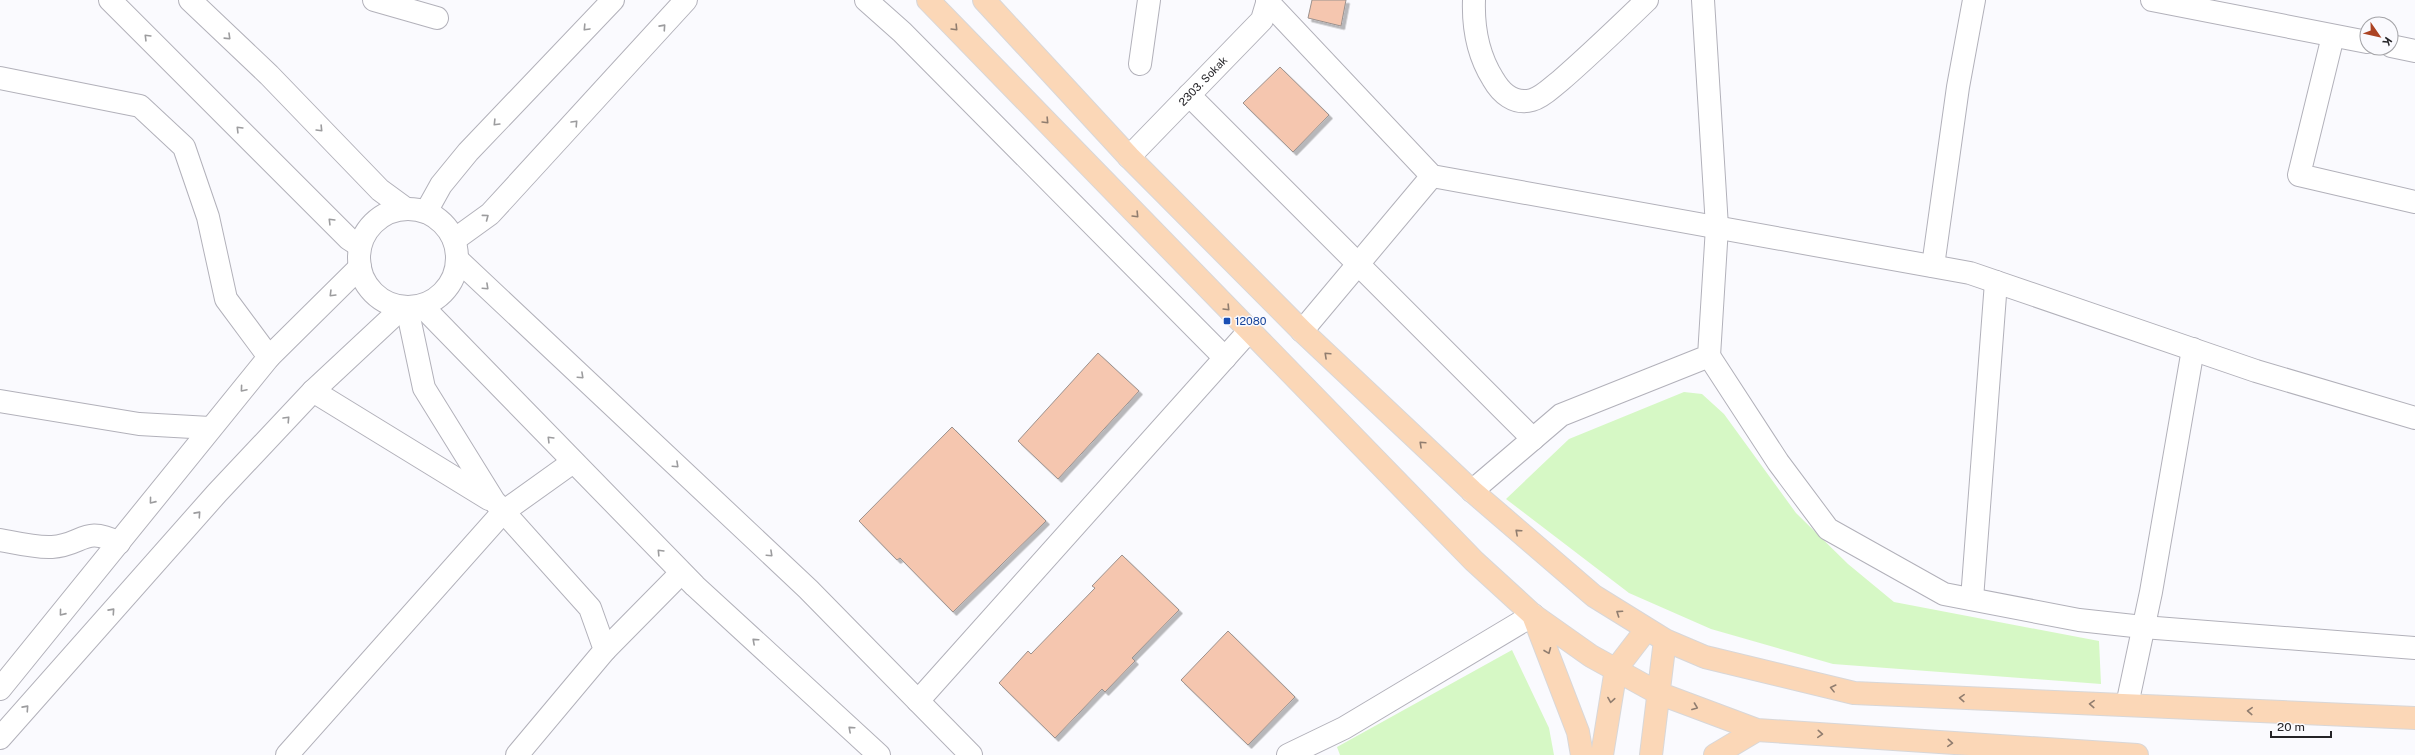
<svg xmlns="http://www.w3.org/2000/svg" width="2415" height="755" font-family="'Public Sans',sans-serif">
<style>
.green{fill:#d6f8c5}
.building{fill:#f5c6af;stroke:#9b918d;filter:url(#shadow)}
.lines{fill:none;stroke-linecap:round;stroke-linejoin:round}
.minor-casing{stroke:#b2b1ba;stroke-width:24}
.major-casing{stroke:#d8d7d8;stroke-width:24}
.minor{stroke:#fff;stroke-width:22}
.major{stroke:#fbd7b7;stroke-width:22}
.oneway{stroke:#9c9c9e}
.oneway2{stroke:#907d6f}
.transit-dot{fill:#1a4fb4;stroke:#fafafe;stroke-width:1.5}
.labels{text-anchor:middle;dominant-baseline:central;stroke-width:3;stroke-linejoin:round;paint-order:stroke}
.street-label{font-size:11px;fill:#242327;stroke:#fafafe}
.transit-label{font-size:11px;fill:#164399;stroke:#fafafe;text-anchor:start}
</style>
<defs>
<filter id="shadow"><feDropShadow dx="3.5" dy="3.5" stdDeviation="0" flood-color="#0004"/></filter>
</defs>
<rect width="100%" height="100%" fill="#fafafe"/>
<!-- green -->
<path class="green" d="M1684,392L1702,394L1724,414L1796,513L1848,564L1894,602L2099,641L2101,684L1833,664L1711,629L1629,593L1506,499L1569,439Z
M1512,650L1549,728L1554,755H1340L1337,747Z"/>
<!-- building -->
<path class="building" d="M1312,0H1346L1341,26L1308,18Z
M1280,67L1329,115L1293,152L1243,103Z
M1098,353L1139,391L1058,479L1018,441Z
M952,427L1046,521L953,612L900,558L897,560L859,521Z
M1122,555L1179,610L1132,658L1135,661L1105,692L1102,689L1055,738L999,683L1028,651L1031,654L1095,588L1092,586Z
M1228,631L1295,697L1248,745L1181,680Z"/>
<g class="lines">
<!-- minor casing -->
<g class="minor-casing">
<g id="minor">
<path d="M110,0L349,239L360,246"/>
<path d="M190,0L269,75L380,190L406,209"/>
<path d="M374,0L437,18"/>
<path d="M866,0L902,32L1225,358"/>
<path d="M1474,0C1473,28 1478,55 1493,79C1501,93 1514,105 1532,100C1543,97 1552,87 1560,81C1590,55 1619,27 1647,0"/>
<path d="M2152,0L2367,42"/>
<path d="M1267,1L1432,176L1970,273L2256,371L2415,418"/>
<path d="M2333,36L2299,175L2415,202"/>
<path d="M2391,46L2415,51"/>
<path d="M1140,64L1149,0"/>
<path d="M0,78L140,106L184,147L208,217L226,299L269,357"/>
<path d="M1189,95L1533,439"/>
<path id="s1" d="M1129,157L1262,20L1268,0"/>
<circle cx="408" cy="258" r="49"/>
<path d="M426,212L441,185L468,152L613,0"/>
<path d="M454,240L490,214L686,0"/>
<path d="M458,260L808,589L971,755"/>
<path d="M1933,266L1958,87L1974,0"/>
<path d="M422,306L695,586L879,755"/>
<path d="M407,308L424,388L494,501L590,608L605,650L517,755"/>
<path d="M1302,331L1432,176"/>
<path d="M1709,356L1778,462L1828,529L1944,594L2079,620L2143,627L2415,648"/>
<path d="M313,391L489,499"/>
<path d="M0,401L139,424L210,428"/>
<path d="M1472,491L1561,415L1709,356L1717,227L1703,0"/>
<path d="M0,540C16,543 36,548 52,547C83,545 84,525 119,543"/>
<path d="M1972,599L1996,282"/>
<path d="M605,650L681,573"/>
<path d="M0,689L269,357L360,267"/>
<path d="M918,701L1249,331"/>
<path d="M2127,705L2151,592L2193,349"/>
<path d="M0,738L217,493L313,391L402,308"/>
<path d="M287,755L503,512L573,462"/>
<path d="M1288,755L1344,728L1533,615"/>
</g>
</g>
<!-- major casing -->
<g class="major-casing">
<path id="major" d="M928,0L1474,561L1533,615L1591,656L1658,693L1757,730L2137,755
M984,0L1129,157L1302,331L1472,491L1594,596L1665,640L1705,657L1854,693L2415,718
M1533,615L1578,732L1582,755
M1602,755L1616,669L1646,630
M1651,755L1665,640
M1715,755L1757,730"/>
</g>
<!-- minor -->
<use href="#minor" class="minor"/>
<!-- major -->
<use href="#major" class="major"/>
</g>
<!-- one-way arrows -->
<defs><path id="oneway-chevron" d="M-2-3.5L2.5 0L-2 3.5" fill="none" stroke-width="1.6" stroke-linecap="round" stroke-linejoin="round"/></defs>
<g class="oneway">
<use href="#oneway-chevron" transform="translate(663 27) rotate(-48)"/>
<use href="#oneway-chevron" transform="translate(586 28) rotate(133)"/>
<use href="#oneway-chevron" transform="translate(147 37) rotate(-135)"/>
<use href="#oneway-chevron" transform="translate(228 37) rotate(44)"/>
<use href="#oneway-chevron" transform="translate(496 123) rotate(134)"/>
<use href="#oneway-chevron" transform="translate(575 123) rotate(-47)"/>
<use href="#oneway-chevron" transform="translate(239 129) rotate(-135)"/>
<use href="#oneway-chevron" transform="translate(320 129) rotate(46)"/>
<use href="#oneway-chevron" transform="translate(486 217) rotate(-37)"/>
<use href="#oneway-chevron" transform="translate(331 221) rotate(-135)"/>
<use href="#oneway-chevron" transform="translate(486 287) rotate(43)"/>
<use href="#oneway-chevron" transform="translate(332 294) rotate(135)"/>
<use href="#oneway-chevron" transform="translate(581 376) rotate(43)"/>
<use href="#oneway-chevron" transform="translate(243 389) rotate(130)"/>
<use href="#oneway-chevron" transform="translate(287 419) rotate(-47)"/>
<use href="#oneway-chevron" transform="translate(550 439) rotate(-135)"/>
<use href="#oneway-chevron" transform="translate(676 465) rotate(43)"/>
<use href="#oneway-chevron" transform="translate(152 501) rotate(129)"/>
<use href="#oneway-chevron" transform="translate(198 514) rotate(-48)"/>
<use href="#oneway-chevron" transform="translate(660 552) rotate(-134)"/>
<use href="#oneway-chevron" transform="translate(770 554) rotate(43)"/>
<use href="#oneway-chevron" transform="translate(112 611) rotate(-48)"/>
<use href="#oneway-chevron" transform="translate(62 613) rotate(129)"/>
<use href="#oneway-chevron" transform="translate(755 641) rotate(-138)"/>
<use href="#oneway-chevron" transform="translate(26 708) rotate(-48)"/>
<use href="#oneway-chevron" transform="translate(851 729) rotate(-138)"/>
</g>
<g class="oneway2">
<use href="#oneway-chevron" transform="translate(955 28) rotate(46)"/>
<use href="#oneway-chevron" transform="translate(1046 121) rotate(46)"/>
<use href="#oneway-chevron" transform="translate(1136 215) rotate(46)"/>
<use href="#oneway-chevron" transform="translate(1227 308) rotate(46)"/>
<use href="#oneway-chevron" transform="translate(1327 355) rotate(-137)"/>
<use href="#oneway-chevron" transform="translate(1422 444) rotate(-137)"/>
<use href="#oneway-chevron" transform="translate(1518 532) rotate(-138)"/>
<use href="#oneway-chevron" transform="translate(1619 613) rotate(-146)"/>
<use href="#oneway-chevron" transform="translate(1548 651) rotate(68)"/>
<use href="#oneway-chevron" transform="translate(1833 688) rotate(-166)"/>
<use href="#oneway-chevron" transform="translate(1962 698) rotate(-177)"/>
<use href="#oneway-chevron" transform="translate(1611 700) rotate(99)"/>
<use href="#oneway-chevron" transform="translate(2092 704) rotate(-177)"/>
<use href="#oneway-chevron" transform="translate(1695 707) rotate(21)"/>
<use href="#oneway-chevron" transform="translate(2250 711) rotate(-177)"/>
<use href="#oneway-chevron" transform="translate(1820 734) rotate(4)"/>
<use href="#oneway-chevron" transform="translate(1950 743) rotate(4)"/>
</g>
<!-- markers -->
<rect class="transit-dot" x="1223" y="317" width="8" height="8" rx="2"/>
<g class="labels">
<!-- street labels -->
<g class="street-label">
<text stroke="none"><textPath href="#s1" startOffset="106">2303. Sokak</textPath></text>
</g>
<!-- transit labels -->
<g class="transit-label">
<text x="1235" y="321">12080</text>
</g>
</g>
<!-- north arrow -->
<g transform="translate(2379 36) rotate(124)"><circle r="19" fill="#fafafe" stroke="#a4a4a8"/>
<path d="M0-3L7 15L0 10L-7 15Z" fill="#ac4424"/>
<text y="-6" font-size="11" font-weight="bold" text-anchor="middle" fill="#242327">K</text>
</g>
<!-- scale -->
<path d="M2271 731v6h60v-6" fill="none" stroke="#242327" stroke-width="2"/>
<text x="2277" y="731" font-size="12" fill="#242327" stroke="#fafafe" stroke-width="3" paint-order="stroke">20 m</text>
</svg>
